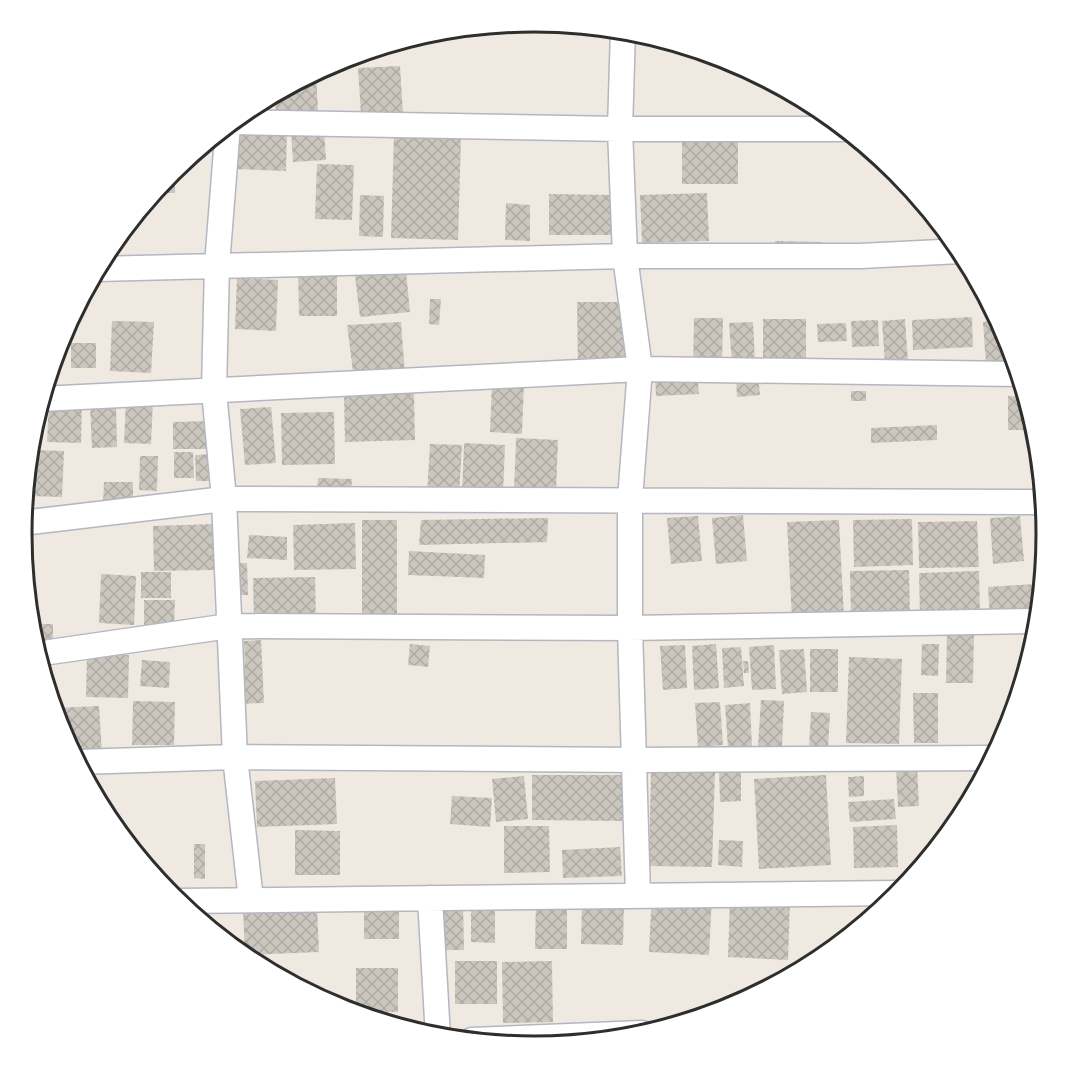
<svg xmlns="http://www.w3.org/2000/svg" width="1067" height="1067" font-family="Karla,sans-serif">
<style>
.building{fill:url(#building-cross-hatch)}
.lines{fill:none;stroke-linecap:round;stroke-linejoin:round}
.street-casing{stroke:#b4b7c1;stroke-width:27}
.street{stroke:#fff;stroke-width:24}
.rim{fill:none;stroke:#2e2e2e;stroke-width:3}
</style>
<defs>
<pattern id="building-cross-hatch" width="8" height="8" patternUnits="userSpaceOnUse" patternTransform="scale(1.5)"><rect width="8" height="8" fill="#cbc7bf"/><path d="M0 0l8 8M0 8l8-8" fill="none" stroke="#afaba4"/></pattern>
</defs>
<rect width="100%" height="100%" fill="#efe9e1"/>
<!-- building -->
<path class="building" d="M400,66L403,113L361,115L358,68Z
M316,72L318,112L276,115L275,93Z
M235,129L287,130L286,171L234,169Z
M324,129L326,160L293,162L291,131Z
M394,136L461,138L458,240L391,238Z
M682,138H738V184H682Z
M317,164L354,165L352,220L315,219Z
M175,168V193H153L171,171Z
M707,193L709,241L642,243L640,195Z
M549,194L615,195V235H549Z
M360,195L384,196L383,237L359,236Z
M506,203L530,205V241L505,240Z
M775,241L822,242V251L775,250Z
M337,266V316H299L298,267Z
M406,271L410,312L360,317L355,276Z
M237,278L278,280L276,331L235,329Z
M430,299H441L439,325L429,324Z
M577,302H625L626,367H578Z
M972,317L973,347L913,350L912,320Z
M694,318H723L722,367L693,366Z
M763,319H806V365H763Z
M905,319L908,362L885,364L882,321Z
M878,320L879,346L852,347L851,321Z
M112,321L154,322L151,373L110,371Z
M998,321L1004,331L1006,364L986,365L983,322Z
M401,322L405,375L354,379L347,325Z
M753,322L755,362L732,364L729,323Z
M846,323L847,341L818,342L817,324Z
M71,343H96V368H71Z
M697,374L699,394L656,396L655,376Z
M758,374L760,395L737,397L736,376Z
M492,382L524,383L522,434L490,432Z
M851,391H866V401H851Z
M414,393L415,440L345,442L344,395Z
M1008,396L1025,397L1029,409V430H1008Z
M126,399L153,400L151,444L124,443Z
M49,403L82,404L81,443L47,442Z
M116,405L117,447L92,448L90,406Z
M271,407L276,463L245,465L240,409Z
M334,412L335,464L282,465L281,413Z
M208,421V449H173V422Z
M937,425V440L871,443V428Z
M516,438L558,440L556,492L514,490Z
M464,443L505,445L503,496L462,494Z
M430,444L462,445L459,496L427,495Z
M32,450L64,451L62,497L29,496Z
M174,452H193L194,478H174Z
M215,454V481H196L195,455Z
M140,456H158L157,491L139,490Z
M318,478L352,479L351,494L317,492Z
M104,482H133V504L103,503Z
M1037,514H1044L1046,534L1043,565H1038Z
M743,515L747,561L716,564L712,518Z
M698,516L702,561L671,564L667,518Z
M1020,516L1024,561L993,564L990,518Z
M548,518L547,542L419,545L421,520Z
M912,519L913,565L854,567L853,520Z
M362,520H397V618H362Z
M839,520L844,617L792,619L787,522Z
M977,521L979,567L919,568L918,522Z
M355,523L356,569L294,570L293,525Z
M215,524L216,570L154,571L153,526Z
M249,535L287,537V560L247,558Z
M409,551L485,555L484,578L408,575Z
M232,563H247L248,595H233Z
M909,570L910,616L851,617L850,571Z
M979,571L980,617L920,619L919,573Z
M141,572H171V598H141Z
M101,574L136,576L134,625L99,623Z
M315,577L316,622L254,624L253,578Z
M1034,584L1036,615L990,618L988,587Z
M144,600H175L174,626H144Z
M30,624H53V644H34Z
M947,632H974L973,683H946Z
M261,640L264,703L237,704L236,666H245L244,641Z
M410,644L430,646L428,667L408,665Z
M716,644L719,688L694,690L692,646Z
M922,644H939L938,676L921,675Z
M685,645L687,688L663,690L660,646Z
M774,645L776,689L752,690L749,647Z
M741,647L744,686L724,688L722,648Z
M804,649L807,692L782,694L779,650Z
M810,649H838V692H810Z
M87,654L129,655L128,698L86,697Z
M849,657L902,659L899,744L846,743Z
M142,660L170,662L169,688L140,686Z
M743,661H748L749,673H744Z
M913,693H938V743H914Z
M761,700L784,701L782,747L758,746Z
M133,701L175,702L174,745H132Z
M720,702L723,745L698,747L695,703Z
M750,703L752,747L728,748L725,705Z
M99,706L102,753L74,755L60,729L54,708Z
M811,712L830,713L828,748L809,747Z
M917,765L919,806L898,807L896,766Z
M651,770L715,772L712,867L649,866Z
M719,771H741V801L720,802Z
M532,775H623L622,821L532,820Z
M826,775L831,865L759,869L754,779Z
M524,776L528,819L496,822L492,779Z
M864,776V796L849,797L848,777Z
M335,778L337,824L257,827L255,781Z
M452,796L492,798L490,827L450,824Z
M894,799L896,819L850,822L848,802Z
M897,825L898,867L854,868L853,827Z
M504,826H549L550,872L504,873Z
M295,830L340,831V875H295Z
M719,840L743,841L742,867L718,865Z
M194,844H205V879L194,878Z
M620,847L622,876L563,878L562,850Z
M652,893L712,895L709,955L649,952Z
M536,897L567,898V949H535Z
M730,898L790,901L788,960L728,957Z
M582,901L624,902L623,945L581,944Z
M435,903H463L464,950H436Z
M471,905L495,906V943L471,942Z
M317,906L319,952L245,955L243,909Z
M364,906H399V939H364Z
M455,961H497V1004H455Z
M552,961L553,1022L503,1023L502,962Z
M356,968H398V1012L356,1011Z"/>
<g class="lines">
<!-- street casing -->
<g class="street-casing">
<path id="street" d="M623,30L620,129L625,256L640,369L630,499V628L638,896
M231,122L620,129H845
M228,125L217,265L214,391L224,499L235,757L251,900
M97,269L625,256H860L961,251
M41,399L640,369L1018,374
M22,523L224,499L1043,502
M50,652L229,626L630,628L1037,621
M78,762L235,757L635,760L992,758
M430,898L438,1037
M178,901L899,893
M472,1040L642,1033"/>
</g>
<!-- street -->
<use href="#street" class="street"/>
</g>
<!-- crop -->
<path d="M0 0H1067V1067H0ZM32 534a502 502 0 1 1 1004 0a502 502 0 1 1-1004 0Z" fill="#fff" fill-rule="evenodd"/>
<path class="rim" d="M32 534a502 502 0 1 1 1004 0a502 502 0 1 1-1004 0Z"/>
</svg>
